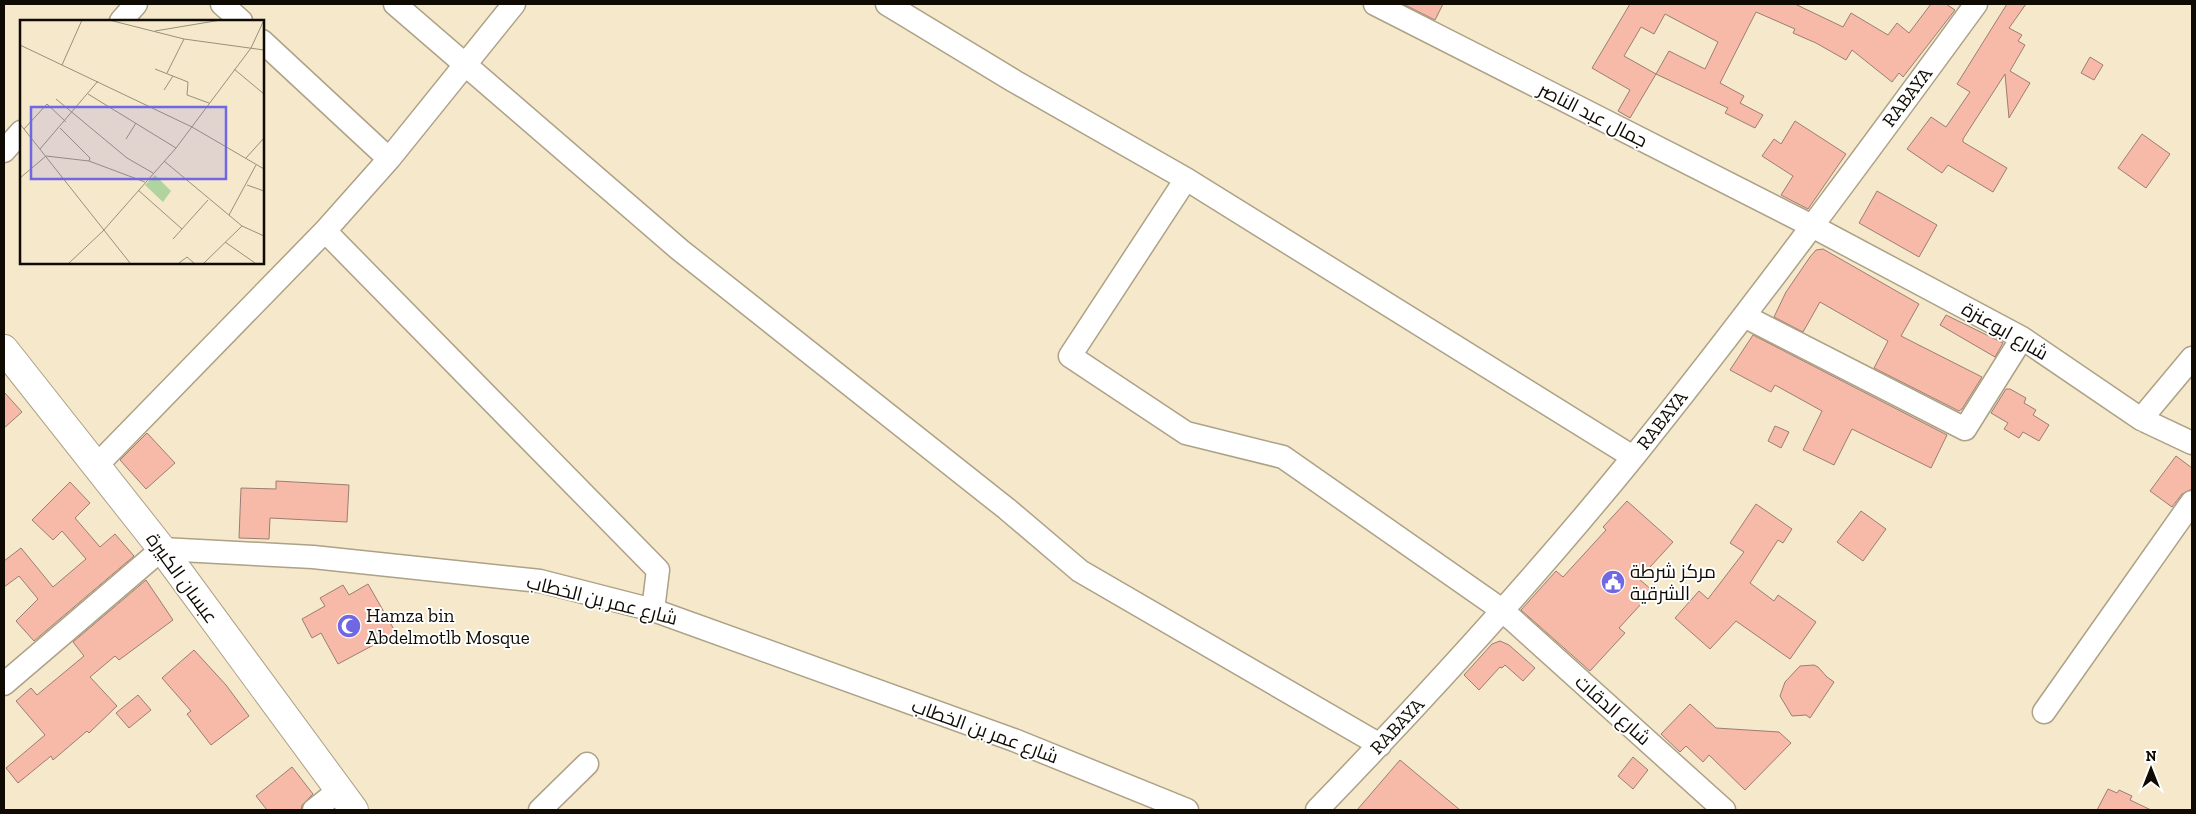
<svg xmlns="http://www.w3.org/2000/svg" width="2196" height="814" font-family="'Zilla Slab',Cairo,serif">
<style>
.building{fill:#f7baa8;stroke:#9c7d74}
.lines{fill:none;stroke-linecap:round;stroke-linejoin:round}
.minor-casing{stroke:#ada186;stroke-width:25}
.major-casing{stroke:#ada186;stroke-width:30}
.minor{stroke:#fff;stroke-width:22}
.major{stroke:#fff;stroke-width:28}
.labels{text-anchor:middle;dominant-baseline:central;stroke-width:4;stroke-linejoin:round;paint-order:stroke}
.street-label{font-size:19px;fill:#0f0b03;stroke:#fff}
.poi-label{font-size:19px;fill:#0f0b03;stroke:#fff;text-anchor:start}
.inset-road{fill:none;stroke:#99907b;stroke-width:1}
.view{fill:#7068e2;fill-opacity:0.15;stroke:#7068e2;stroke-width:2.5}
.inset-edge{fill:none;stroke:#0f0b03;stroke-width:2.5}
</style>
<rect width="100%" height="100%" fill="#f5e8cb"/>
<!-- building -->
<path class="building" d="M1403,4H1443L1435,20Z
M1630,4H1795L1843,27L1851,13L1888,35L1897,23L1909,33L1931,4H1946L1955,10L1903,77L1899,73L1892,82L1852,50L1846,60L1816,43L1793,33L1795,29L1756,12L1720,83L1744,96L1740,103L1763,115L1755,128L1725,113L1728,108L1656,74L1669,51L1705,69L1718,42L1665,14L1654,34L1641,27L1624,56L1656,74L1630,118L1618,111L1630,90L1592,68Z
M2007,4H2026L2009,28L2022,35L2018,41L2025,45L2010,71L2030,83L2009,118L2005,74L1963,139V142L2007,168L1993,192L1948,165L1942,173L1907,149L1931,117L1946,127L1970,92L1957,84Z
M2090,57L2103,65L2094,80L2081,73Z
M1795,121L1846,154L1808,209L1781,195L1793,176L1762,156L1774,139L1781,144Z
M2142,134L2170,154L2146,188L2118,168Z
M1877,191L1937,225L1919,257L1859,223Z
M1823,249L1919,304L1901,336L1982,377L1962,409L1959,411L1874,368L1888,341L1820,302L1803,332L1774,317L1786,292L1810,257L1816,250Z
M1946,315L2003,343L1995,357L1940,325Z
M1753,335L1947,435L1931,468L1852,429L1834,465L1803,450L1822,411L1775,385L1771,392L1730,370Z
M2006,389H2010L2026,398L2024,403L2036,410L2033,415L2049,425L2039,441L2023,432L2019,438L2004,429L2008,423L1991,413Z
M4,392L22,412L4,428Z
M1775,426L1789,432L1781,448L1768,441Z
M147,433L175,463L146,489L120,460Z
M2176,456L2192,468V489L2182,494L2172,507L2150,491Z
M276,481L349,485L347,522L270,518L269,539L239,538L241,488L276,489Z
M70,482L90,503L75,518L100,547L115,534L134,556L34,641L16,621L38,599L19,576L4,587V561L21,548L53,587L86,559L62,531L53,540L32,520Z
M1627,501L1673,542L1639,579L1653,591L1619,628L1625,633L1590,671L1521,610L1556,571L1563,577L1606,530L1603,527Z
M1756,504L1792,529L1783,543L1778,540L1750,583L1774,601L1778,595L1816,622L1790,659L1736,621L1710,649L1675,618L1699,591L1708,599L1744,552L1730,543Z
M1861,511L1886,529L1863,561L1837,542Z
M146,580L173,620L119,660L115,656L90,677L117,706L89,733L87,731L53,760L51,756L18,783L6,768L45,735L16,701L31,688L37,695L84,656L73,642Z
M368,584L396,633L338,664L321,633L312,638L302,619L325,606L320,598L343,585L349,595Z
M1500,641L1509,645L1535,668L1523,681L1505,665L1502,668L1500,667L1479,690L1464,675L1492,644Z
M194,650L226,685L249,716L211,745L187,714L191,711L162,678Z
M1814,665L1818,667L1827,677L1834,682L1810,718L1806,715L1792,716L1780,696L1785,682L1800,666Z
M138,695L151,710L129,728L116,713Z
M1690,704L1716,728L1779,732L1791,743L1745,790L1709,755L1703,762L1686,746L1680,752L1661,734Z
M1633,757L1648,770L1633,789L1618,776Z
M1400,760L1460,810H1357Z
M292,767L313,794L302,805L301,810H267L256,796Z
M2108,789L2117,793L2119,790L2132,796L2130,800L2151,810H2097Z"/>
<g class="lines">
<!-- minor casing -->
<g class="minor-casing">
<path id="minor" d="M222,4L241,21
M395,4L680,250L1007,509L1080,571L1380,745
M887,4L1014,81L1186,179L1633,457
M1375,4L1812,226L2022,338L2141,419L2192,443
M121,21L136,4
M262,41L389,159
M4,151L21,132
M1186,179L1070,356L1186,433L1283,457L1502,610
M325,231L658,570L653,610
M1744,316L1965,429L2022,338
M2141,419L2192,358
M97,465L325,231L389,159L514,4
M1502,610L1724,810
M4,684L162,549L313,557L540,581L653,610L1014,740L1187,810
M2044,712L2192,502
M314,810L338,791
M540,810L587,764
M1317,810C1427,696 1535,578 1635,455C1753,308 1865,156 1976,4"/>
</g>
<!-- major casing -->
<g class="major-casing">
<path id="major" d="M4,349L162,549L354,810"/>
</g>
<!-- minor -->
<use href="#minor" class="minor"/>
<!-- major -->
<use href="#major" class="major"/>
</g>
<!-- icons -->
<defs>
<g id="civic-disc" transform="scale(1.25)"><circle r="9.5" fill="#7068e2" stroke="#fff"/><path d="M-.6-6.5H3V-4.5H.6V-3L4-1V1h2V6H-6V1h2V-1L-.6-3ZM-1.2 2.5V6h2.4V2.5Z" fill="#fff"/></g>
<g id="mosque-disc" transform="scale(1.25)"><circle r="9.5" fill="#7068e2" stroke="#fff"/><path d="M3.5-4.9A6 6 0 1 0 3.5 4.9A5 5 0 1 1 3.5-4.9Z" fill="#fff"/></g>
</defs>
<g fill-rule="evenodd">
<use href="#civic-disc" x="1613" y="582"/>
<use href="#mosque-disc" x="349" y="626"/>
</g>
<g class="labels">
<!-- street labels -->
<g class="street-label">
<text transform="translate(1907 97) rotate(-53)">RABAYA</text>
<text transform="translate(1593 115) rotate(27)">جمال عبد الناصر</text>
<text transform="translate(2005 331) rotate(30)">شارع ابوعنزة</text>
<text transform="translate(1662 420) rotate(-52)">RABAYA</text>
<text transform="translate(182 578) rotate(54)">عبسان الكبيرة</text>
<text transform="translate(602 600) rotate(14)">شارع عمر بن الخطاب</text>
<text transform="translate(1613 710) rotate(42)">شارع الدقات</text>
<text transform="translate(1397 726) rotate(-47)">RABAYA</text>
<text transform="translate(985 731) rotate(20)">شارع عمر بن الخطاب</text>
</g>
<!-- poi labels -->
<g class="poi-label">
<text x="1630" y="571">مركز شرطة<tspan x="1630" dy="22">الشرقية</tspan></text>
<text x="366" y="615">Hamza bin<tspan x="366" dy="22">Abdelmotlb Mosque</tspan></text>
</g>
</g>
<!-- overview -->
<g transform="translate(20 20)">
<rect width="244" height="244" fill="#f5e8cb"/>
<path d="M135,155L151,171L143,182L125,165Z" fill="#afd4a0"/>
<path class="inset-road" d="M89,0L164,19L244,30M135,11L201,0M0,25L172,107L244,149M42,45L62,0M135,49L168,62L167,75L189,83M214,49L244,74M147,53L164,19M144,70L153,56M68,74L156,128M36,79L107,138L133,153M0,104L110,243M40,108L70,138L69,141M4,109L27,84L46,102M106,119L116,103M20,129L78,61M226,138L244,118M144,141L222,206L244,216M0,158L26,136L69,141L125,162M227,165L244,171M118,170L162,209M209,195L236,145M153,219L188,180M205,222L235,243M49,243L83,211L156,128L231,28L244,0M159,243L167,237L174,243M184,243L222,206"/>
<path class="view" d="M11,87H206V159H11Z"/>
<rect width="244" height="244" class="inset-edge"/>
</g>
<!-- border -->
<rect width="2196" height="814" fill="none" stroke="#0f0b03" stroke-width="10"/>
<!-- north arrow -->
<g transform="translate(2151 769)" stroke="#ffffff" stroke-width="4" paint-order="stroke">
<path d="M0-4L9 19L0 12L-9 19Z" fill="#0f0b03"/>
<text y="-8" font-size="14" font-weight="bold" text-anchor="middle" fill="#0f0b03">N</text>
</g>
</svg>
